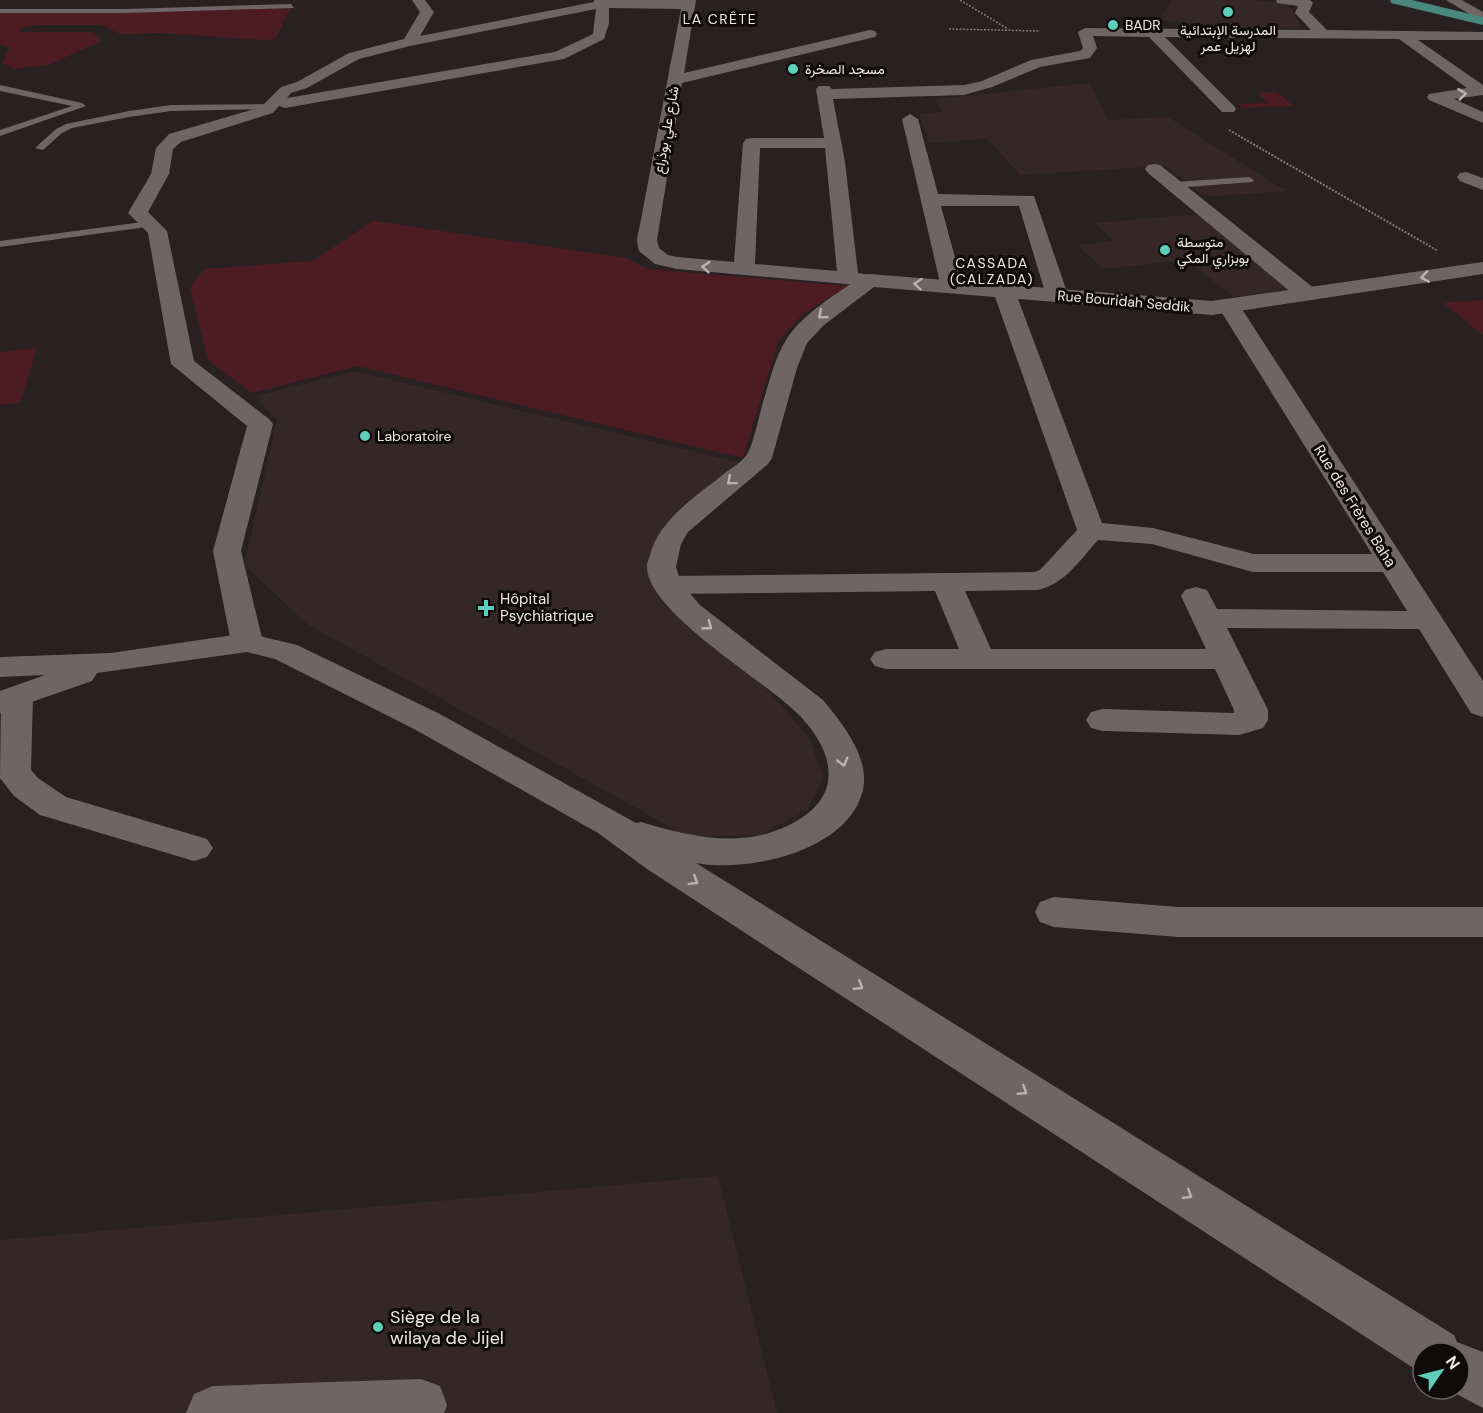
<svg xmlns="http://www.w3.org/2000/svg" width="1483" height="1413" font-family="'DM Sans',Vazirmatn,sans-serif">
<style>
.built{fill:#352627}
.green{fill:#4d1c23}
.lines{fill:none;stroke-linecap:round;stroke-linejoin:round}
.path-far1{stroke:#827b7b;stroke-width:1.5;stroke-dasharray:2 1.5;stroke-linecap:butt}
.path{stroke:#827b7b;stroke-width:2;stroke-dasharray:2 1.5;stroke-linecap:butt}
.lane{fill:#6f6565;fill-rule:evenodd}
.street{fill:#6f6565;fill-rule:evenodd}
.secondary{fill:#6f6565;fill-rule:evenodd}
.primary{fill:#4a877c;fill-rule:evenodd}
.oneway{stroke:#bbb4b4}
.poi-dot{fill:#5dceb9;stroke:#0f0b0b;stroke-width:2}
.labels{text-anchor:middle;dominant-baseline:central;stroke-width:6;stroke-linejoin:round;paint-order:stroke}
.far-neighbourhood-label{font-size:14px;letter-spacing:1.5px;fill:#eee8e8;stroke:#0f0b0b}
.far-poi-label{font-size:14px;fill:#eee8e8;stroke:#0f0b0b;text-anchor:start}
.far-street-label{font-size:14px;fill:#eee8e8;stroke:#0f0b0b}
.street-label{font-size:15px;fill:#eee8e8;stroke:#0f0b0b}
.poi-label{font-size:15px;fill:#eee8e8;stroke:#0f0b0b;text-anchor:start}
.near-poi-label{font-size:18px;fill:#eee8e8;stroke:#0f0b0b;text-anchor:start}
</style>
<rect width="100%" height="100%" fill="#282021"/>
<!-- built -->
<path class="built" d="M1172,0H1252L1288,3L1302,28L1253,29L1159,20Z
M1089,83L1109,120L1168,117L1286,191L1206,197L1165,166L1020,175L987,139L929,143L919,114L942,112L935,99Z
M1198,214L1253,255L1247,257L1291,290L1233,297L1188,260L1104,269L1077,245L1114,241L1095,223Z
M354,371L742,463L664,529V593L770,692L810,739L823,777L808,810L760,835L688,837L307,624L244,565L277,420L255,396Z
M718,1176L777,1413H0V1240Z"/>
<!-- green -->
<path class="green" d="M291,8L275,39L264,40L161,33L120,34L102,25H39L21,27L19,32H92L102,41L48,65L15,69L2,63L10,47L0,44V13H121Z
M1276,92L1294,106L1243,108L1238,104L1269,103L1257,93Z
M373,221L626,258L648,269L848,286L803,314L778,341L743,458L357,366L252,393L208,360L190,288L204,269L312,261Z
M1483,300V335L1443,303Z
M37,348L20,403L0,405V352Z"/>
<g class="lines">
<!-- path-far1 -->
<path class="path-far1" d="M960,0L1008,29
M949,29L1039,31"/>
<!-- path -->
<path class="path" d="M1229,130L1438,251"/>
<!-- lane -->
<path class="lane" d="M291,4L294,8L125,13H0V9H125Z
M0,85L82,103L86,106L0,136V130L72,106L0,91Z
M270,104L273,105V109L171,111L129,117L72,128L62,133L43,150L35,148L56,129L66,124L129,111L171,105Z
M1249,177L1254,180L1252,182L1174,188L1169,185L1174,182Z
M150,221L155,224L154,226L0,247V241Z"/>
<!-- street -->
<path class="street" d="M412,0H425L434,12L420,36L594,2V0H696L684,73L870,30L875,31L877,34L875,37L682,83L657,240L659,248L668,255L677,257L734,262L743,143L746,139L752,138H824L816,89L819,86H829L832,89L964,85L982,81L1031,60L1080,51L1083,48L1078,32L1085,28L1311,30L1295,13L1298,6L1277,3L1276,0H1310L1313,3L1309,12L1327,30L1483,32V40H1418L1483,85V95L1454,99L1483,112V123L1429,100L1427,97L1429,94L1467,88L1399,39L1165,37L1234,106L1236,109L1234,112H1222L1149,37L1093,36L1097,48L1090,58L1040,67L992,87L964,95L833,99L845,162L858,273L876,276L879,280L876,284L869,286L677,269L655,264L639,251L637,240L681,9L609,8V23L604,39L564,59L285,108L279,106L273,113L181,142L173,149L169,174L148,212L167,231L194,361L269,419L273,424L241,551L263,642L258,649L247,651L236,649L231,642L213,551L247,426L171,364L148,233L128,213L151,174L156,148L169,134L261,107L281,87L297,82L349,53L404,39L420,12ZM596,9L593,34L555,52L287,98L291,93L307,88L359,59L410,46ZM760,148H825L837,271L755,264Z
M1446,0H1462L1483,12V22Z
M910,114L918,119L938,194L1034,196L1068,295L1065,300L1057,301L1049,300L1046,295L1019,206H941L963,287L959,291L952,293L945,291L941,287L902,119Z
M1154,164L1160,165L1315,289L1318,294L1315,299L1307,300L1299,299L1148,173L1145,169L1148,165Z
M1466,172L1483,178V190L1460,181L1457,177L1460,173Z
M1004,285L1012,286L1015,291L1102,523L1153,528L1254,554H1372L1217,305L1220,300L1228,299L1236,300L1483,681V717L1471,713L1419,629L1227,628L1268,710V720L1263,728L1239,735L1103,731L1091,728L1086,720L1091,712L1103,709L1234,713V710L1215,669H886L875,666L870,659L875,652L886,649H959L935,591L667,594L657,591L652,585L657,579L667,576L1034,572L1040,570L1077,530L993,291L996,286ZM1098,540L1152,544L1253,572H1383L1407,611L1217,609L1207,590L1196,587L1185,590L1181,596L1206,649H991L965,591L1038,590C1066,583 1079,561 1098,540Z
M17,687L29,690L33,697L31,770L38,778L66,797L207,839L213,848L207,857L194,861L40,815L14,796L0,778L1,697L5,690Z
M1054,897L1178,907H1483V937H1178L1054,927L1040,922L1035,912L1040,902Z
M421,1379L440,1386L447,1405L444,1413H186L194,1394L213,1386Z"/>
<!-- secondary -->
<path class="secondary" d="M1483,262V274L1212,315L874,287L824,325L807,343L797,368L772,458L768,464L688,532L681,544L676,567L681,583L700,605L823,700C842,723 870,757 863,790C849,851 748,873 696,863L1454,1335L1457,1342L1483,1352V1408L1447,1389H1459V1353H1423V1373L1418,1371L647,869L598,833L416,730L275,659L247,652L97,673L92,681L0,713V691L45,675L0,677V657L111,653L247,633L297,645L440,714L636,823L641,822C690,836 738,849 787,826C841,801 839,758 801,717C768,682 650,615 647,568C646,564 649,559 650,555C660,518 697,496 725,473C732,468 741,462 746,456C753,447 760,412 764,399C770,379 775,358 786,340C803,313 837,294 862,276L869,274L1212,301Z"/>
<!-- primary -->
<path class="primary" d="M1390,0H1412L1483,17V25L1391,3Z"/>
</g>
<!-- one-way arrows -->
<defs><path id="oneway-chevron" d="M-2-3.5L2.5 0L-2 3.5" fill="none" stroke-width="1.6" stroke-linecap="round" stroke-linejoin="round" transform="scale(1.5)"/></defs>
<g class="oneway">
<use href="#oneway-chevron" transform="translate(1462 94) rotate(-7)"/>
<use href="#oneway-chevron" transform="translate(706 267) rotate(-175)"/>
<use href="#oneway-chevron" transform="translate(1425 277) rotate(171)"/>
<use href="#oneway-chevron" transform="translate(918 284) rotate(-175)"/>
<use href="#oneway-chevron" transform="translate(822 315) rotate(140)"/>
<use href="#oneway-chevron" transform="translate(731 481) rotate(140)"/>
<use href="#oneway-chevron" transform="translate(708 626) rotate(38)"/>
<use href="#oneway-chevron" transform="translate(843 762) rotate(75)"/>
<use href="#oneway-chevron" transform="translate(694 881) rotate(32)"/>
<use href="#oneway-chevron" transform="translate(859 986) rotate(32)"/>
<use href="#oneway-chevron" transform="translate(1023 1091) rotate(32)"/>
<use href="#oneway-chevron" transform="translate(1188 1195) rotate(32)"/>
</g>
<!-- markers -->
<g class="poi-dot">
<circle cx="1228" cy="12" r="6"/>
<circle cx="1113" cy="25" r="6"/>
<circle cx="793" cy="69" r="6"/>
<circle cx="1165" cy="250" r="6"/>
<circle cx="365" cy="436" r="6"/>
<path d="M483 599h6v6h6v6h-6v6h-6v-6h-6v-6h6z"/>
<circle cx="378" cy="1327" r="6"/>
</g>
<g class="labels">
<!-- far-neighbourhood labels -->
<g class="far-neighbourhood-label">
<text x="720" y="19">LA CRÊTE</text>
<text x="992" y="263">CASSADA<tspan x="992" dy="16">(CALZADA)</tspan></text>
</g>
<!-- far-poi labels -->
<g class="far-poi-label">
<text x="1125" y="25">BADR</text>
<text x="1228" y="30" text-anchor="middle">المدرسة الإبتدائية<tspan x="1228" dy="16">لهزيل عمر</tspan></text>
<text x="805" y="69">مسجد الصخرة</text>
<text x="1177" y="242">متوسطة<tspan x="1177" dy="16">بوبزاري المكي</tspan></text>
<text x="377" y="436">Laboratoire</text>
</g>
<!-- far-street labels -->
<g class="far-street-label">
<text transform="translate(666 130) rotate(-80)">شارع علي بوذراع</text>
<text transform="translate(1124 301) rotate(5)">Rue Bouridah Seddik</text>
</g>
<!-- street labels -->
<g class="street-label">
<text transform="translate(1355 506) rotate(58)">Rue des Frères Baha</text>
</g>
<!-- poi labels -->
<g class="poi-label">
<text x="500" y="599">Hôpital<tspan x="500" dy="17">Psychiatrique</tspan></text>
</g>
<!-- near-poi labels -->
<g class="near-poi-label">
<text x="390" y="1317">Siège de la<tspan x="390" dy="21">wilaya de Jijel</tspan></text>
</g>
</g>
<!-- north arrow -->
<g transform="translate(1441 1371) rotate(55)"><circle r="28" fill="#0f0b0b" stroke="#686363" stroke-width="1.5"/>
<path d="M0-4.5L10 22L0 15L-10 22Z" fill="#5dceb9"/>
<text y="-9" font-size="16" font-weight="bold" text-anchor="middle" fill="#eee8e8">N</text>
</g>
</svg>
